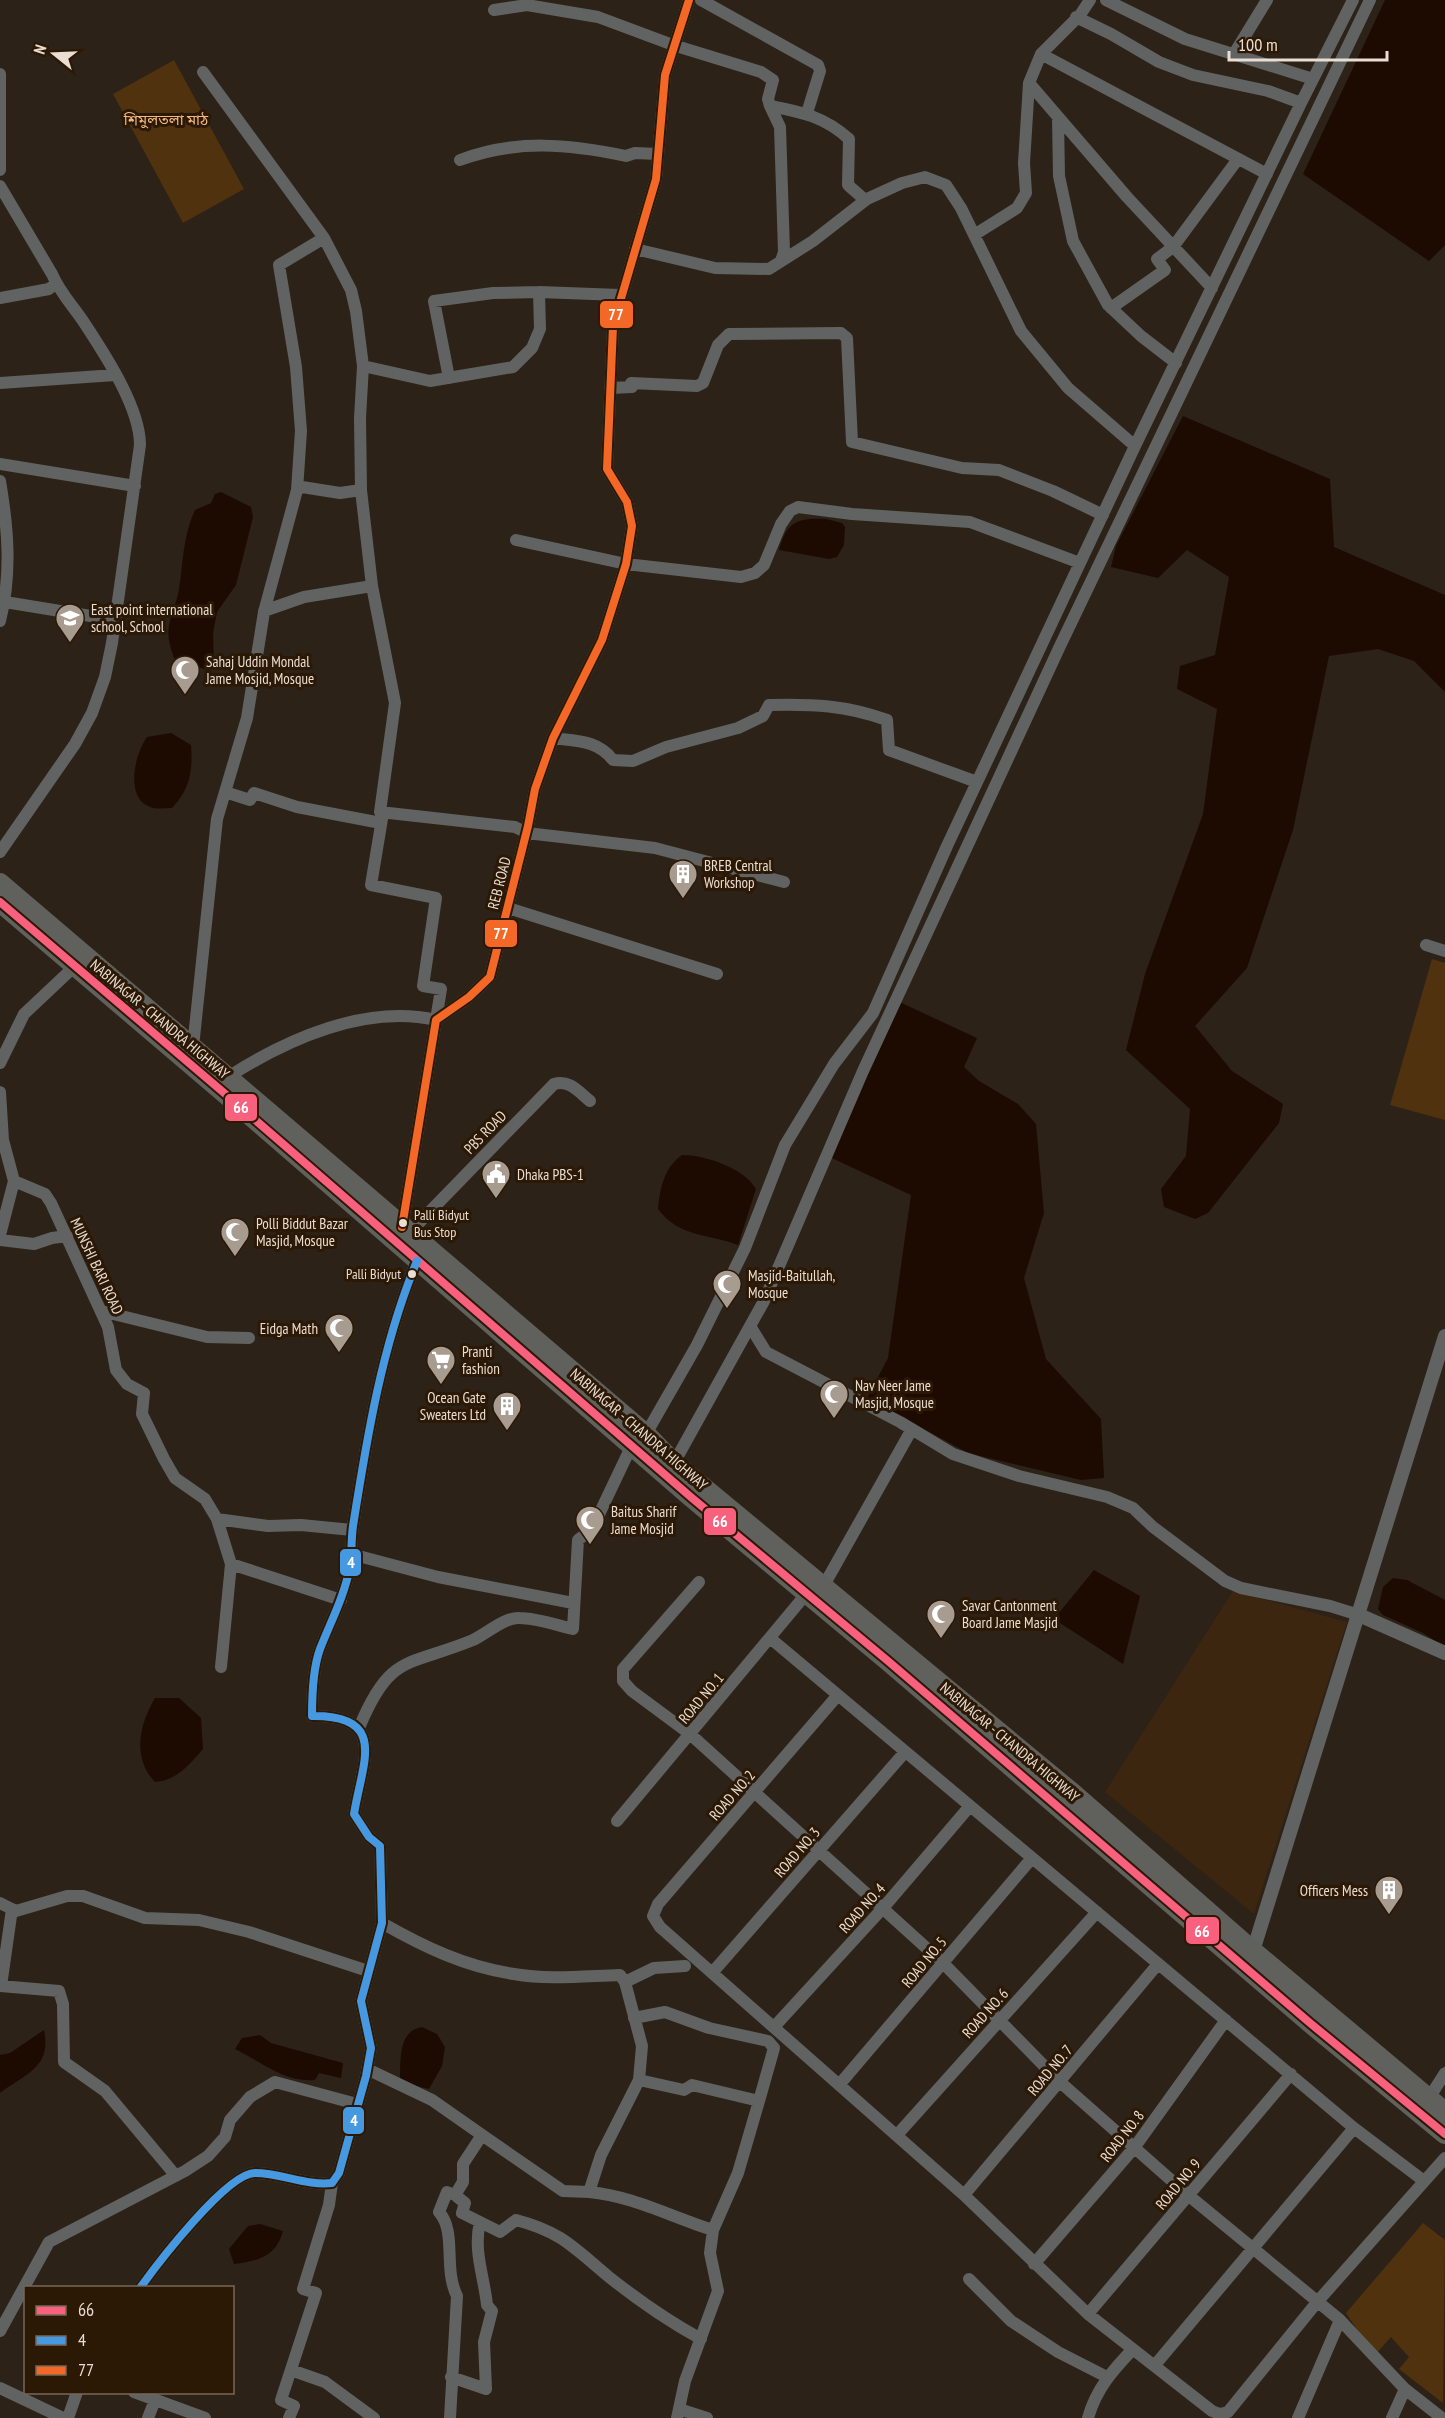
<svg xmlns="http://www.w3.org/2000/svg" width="1445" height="2418" font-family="'PT Sans Narrow','Noto Sans Bengali',sans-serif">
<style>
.built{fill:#3d260f}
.green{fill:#51320f}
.water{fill:#1d0b02}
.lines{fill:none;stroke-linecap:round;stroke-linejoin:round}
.minor{stroke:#606361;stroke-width:12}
.tertiary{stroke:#606361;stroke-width:14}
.trunk{stroke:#60615c;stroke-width:20}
.bus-1-casing{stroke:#2b1805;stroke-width:12}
.bus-2-casing{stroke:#2b1805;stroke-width:12}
.bus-3-casing{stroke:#2b1805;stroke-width:12}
.bus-1{stroke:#f8607d;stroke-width:8}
.bus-2{stroke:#4699e1;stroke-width:8}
.bus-3{stroke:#f36827;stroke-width:8}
.bus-dot{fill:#eaddd1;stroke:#2b1805;stroke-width:2}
.labels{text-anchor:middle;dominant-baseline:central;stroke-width:6;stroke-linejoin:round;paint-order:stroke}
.bus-label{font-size:14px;fill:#eaddd1;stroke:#2b1805;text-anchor:start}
.park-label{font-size:15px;fill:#f5b87f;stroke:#2b1805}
.poi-label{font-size:15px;fill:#eaddd1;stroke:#2b1805;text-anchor:start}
.street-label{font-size:15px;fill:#eaddd1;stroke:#2b1805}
.line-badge{stroke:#2b1805;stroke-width:2}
.badge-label{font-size:16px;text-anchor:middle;font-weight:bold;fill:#fff}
</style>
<rect width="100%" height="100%" fill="#2c2217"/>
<!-- built -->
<path class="built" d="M1233,1591L1347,1622L1254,1914L1105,1792Z"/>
<!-- green -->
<path class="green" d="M174,60L244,189L183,223L113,94Z
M1432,959L1445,963V1120L1390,1105Z
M1423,2223L1445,2240L1443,2403L1399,2369L1409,2357L1391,2337L1374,2356L1346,2313Z"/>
<!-- water -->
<path class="water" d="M1385,0H1445V245L1429,261L1303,174Z
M1183,416L1330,479L1334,547L1445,595V692L1414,661L1378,649L1329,656L1293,830L1247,968L1195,1026L1232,1071L1283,1104L1279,1123L1208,1213L1195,1219L1164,1207L1161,1189L1186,1156L1190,1109L1126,1050L1145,974L1203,814L1217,709L1177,689L1180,666L1215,655L1229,577L1187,550L1158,578L1111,567L1116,546Z
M221,492L251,507L253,517L236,585L217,612L213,633L214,664L204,669L174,658C170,647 167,637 169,626C171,613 177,602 179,589C183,563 183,535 195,510L211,503L215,494Z
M826,519L842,523L845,527L844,545L837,557L829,559L779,550C787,522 796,518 826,519Z
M171,733L191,745C193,771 190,789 172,808C164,808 155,810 148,806C125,795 135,754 147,737Z
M893,999L977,1038L964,1067L979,1081L1018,1104L1036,1124L1044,1213L1024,1278L1046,1359L1101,1419L1104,1478L1081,1480L968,1453L867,1398L888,1358L911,1195L821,1153Z
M682,1155C705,1155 744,1168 756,1189L738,1245C707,1233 680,1238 658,1209C660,1188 664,1168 682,1155Z
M1094,1570L1140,1596L1123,1664L1054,1619Z
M1393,1578L1407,1580L1445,1600V1647L1423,1633L1383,1615L1378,1609L1383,1587Z
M155,1698H179L201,1718L203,1749C190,1764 176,1781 155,1782C132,1758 139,1725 155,1698Z
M422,2027L437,2034L445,2047L442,2066L429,2089L408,2084L400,2078C401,2059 398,2031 422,2027Z
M44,2030C52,2068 25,2074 0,2093V2055L10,2053Z
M260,2035L271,2043L343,2063L341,2078L319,2073L315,2080C285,2083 260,2061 235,2049L242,2038Z
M260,2224L283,2231C276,2257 258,2261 234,2264L229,2249L248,2226Z"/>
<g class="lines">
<!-- minor -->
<path class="minor" d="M701,0L818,65L820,71L807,113
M1106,0L1185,39L1313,79
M494,10L527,5L598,17L673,45L761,72L773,80L768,99L770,106C802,112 825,117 849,139L848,185L865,200
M1076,17L1111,34L1159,62L1193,75L1268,91L1301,103
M1041,54L1267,174
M1234,54L1267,0
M203,72L324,238L351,290L356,311L363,366L360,418L361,490L372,586L395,703L380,812L515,827L527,833L655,848L784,882
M0,74V170
M1029,83L1127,197L1212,288
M770,106L780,127L784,252L781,261
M1058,118L1059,176L1073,241L1108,305L1141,336L1176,363
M460,160C516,139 569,144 626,156L635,153L658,154
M0,186L52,274C60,293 74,307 85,324C106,356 140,408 140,445L112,643L105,677L92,713L75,744L0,852
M974,235L1017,208L1026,193L1024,163L1029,83L1041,54L1080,15L1090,0
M635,249L715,268L769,269L813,241L867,199L902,183L925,177L946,185L961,208L1021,331L1068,388L1135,446
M0,298L49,289L55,284
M1111,308L1165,270L1157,259L1173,247L1238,159
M363,366L430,381L513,367L532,348L540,329L539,292L620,295
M449,378L434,301L493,293L539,292
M0,383L115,375
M610,388L632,387L631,383L697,386L703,383L718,345L729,334L841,333L847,338L852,442L962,468L999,470L1053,491L1103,515
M0,464L135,486
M0,481C8,528 12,574 0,621
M297,490L302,487L340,493L361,490
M516,540L626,564L741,577L755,573L764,565L781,524L790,511L798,507L852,514L970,522L1080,563
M5,602L115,620
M264,611L304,597L372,586
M553,738C576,741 598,740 613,760L633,761L666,747L738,728L763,716L769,705C813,704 845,705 887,720L889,750L977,782
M225,792L250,800L254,793L297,807L381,823
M508,908L717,974
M1426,945L1445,951
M193,1047L217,819L247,718L264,612L297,490L301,431L296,367L279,265L324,238
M0,1063L24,1014L75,966
M228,1077C287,1039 366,1004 436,1020L441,989L423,986L436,898L371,885L383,813
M0,1092L3,1140L14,1181L45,1194L51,1203L108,1327L116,1370L127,1384L144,1393L142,1414L164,1459L175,1478L205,1499L217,1519L268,1526L301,1525L352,1530
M402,1227L436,1020L469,997L490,977L528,826L535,789L553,738L602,640L626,564L632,526L627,502L607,469L613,326L656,179L665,75L689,0
M409,1233L554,1084C569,1079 579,1092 590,1101
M0,1235L14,1181
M0,1240L34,1244L52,1238L67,1236
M101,1311L207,1337L249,1338
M750,1326L766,1352L900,1422L953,1454L1019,1476L1107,1497L1133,1508L1153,1527L1225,1581L1241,1588L1330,1606L1359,1615
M646,1434L697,1345L745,1248L785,1145L834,1064L873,1013L947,846L1135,446L1301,103L1353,0
M674,1463L764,1301L863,1071L1060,646L1370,0
M217,1519L231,1564L221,1667
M351,1554L438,1577L573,1603
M231,1564L341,1600
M699,1582L623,1669V1681L632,1691L690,1734L943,1963L1060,2082L1188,2195L1340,2320L1405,2389L1442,2418
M823,1587L912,1429
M770,1638L1354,2128L1424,2181
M838,1695L658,1904L653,1916L660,1927L964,2195L1088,2314L1212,2411L1220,2414L1228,2412L1318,2301L1445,2158
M359,1728C390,1653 407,1667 473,1640C486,1634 505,1617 519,1618C537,1618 556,1625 573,1629L578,1540L592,1529L632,1445
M617,1821L807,1593
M0,1903L16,1911L67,1896H83L145,1918L199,1920L249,1932L368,1971
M382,1923C424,1947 466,1967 514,1974C548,1980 585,1976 620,1975L625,1982L642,2046L639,2080L684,2090L692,2085L759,2101L738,2173L713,2230L710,2253L718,2291L685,2381L677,2418
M712,1973L905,1752
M625,1982L654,1968L685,1966
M0,1986L59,1991L63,2004L64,2062L105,2091L176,2176
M1,1986L12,1909
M634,2018L665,2012L709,2028L768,2041L774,2048L759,2101
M774,2027L883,1908L970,1806
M367,2069L432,2100L482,2135L463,2164V2182L455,2195L447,2192L439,2212C457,2232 443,2268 457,2296L450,2418
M639,2080L601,2155L589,2192C633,2196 671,2217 713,2230
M839,2085L1032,1858
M1429,2098L1445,2073
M482,2135L563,2191L589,2192
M897,2135L1097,1912
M964,2195L1158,1964
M480,2222L500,2232L516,2220C562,2232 574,2248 609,2277C638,2300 668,2321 701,2339
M1034,2264L1134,2148L1226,2020
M969,2279L1011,2321L1058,2352L1107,2377
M140,2288C158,2263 227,2173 255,2173C281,2173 307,2186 332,2183L339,2173L366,2076L371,2048L361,2001L382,1923L380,1846L369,1837L354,1814C362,1763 389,1715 312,1716C312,1696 313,1668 320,1649C331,1621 344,1597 350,1567C352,1554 351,1540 353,1526C367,1437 382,1345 417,1261
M1088,2314L1291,2074
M0,2331L49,2242L185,2171L208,2156L225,2137L230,2120L250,2097L275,2082L357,2104
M1155,2365L1354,2128
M291,2370L325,2382L374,2418
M451,2377L486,2389L484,2342L492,2311L487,2305C484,2276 473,2251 480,2222L462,2213L465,2203L455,2195
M0,2388L63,2418
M134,2392L205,2418
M679,2409L707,2418
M68,2418L77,2392
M148,2418L155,2400
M289,2418L294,2406L281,2400L316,2293L303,2289L329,2205L332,2183
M1088,2418C1096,2389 1113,2370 1133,2349
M1298,2418L1340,2320
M1392,2418L1405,2389"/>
<!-- tertiary -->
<path class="tertiary" d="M1359,1615L1445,1653
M1253,1951L1445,1336"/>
<!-- trunk -->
<path class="trunk" d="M0,883L646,1434L674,1463L1075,1795L1253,1951L1445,2112
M0,902L223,1092L692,1498L888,1661L1310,2023L1445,2134"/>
<!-- bus-1 casing -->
<g class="bus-1-casing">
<path id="bus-1" d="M0,902L223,1092L692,1498L888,1661L1310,2023L1445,2134"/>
</g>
<!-- bus-2 casing -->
<g class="bus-2-casing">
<path id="bus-2" d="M140,2288C158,2263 227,2173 255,2173C281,2173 307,2186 332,2183L339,2173L366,2076L371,2048L361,2001L382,1923L380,1846L369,1837L354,1814C362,1763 389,1715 312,1716C312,1696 313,1668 320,1649C331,1621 344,1597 350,1567C352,1554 351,1540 353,1526C367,1437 382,1345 417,1261"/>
</g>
<!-- bus-3 casing -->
<g class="bus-3-casing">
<path id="bus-3" d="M402,1227L436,1020L469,997L490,977L528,826L535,789L553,738L602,640L626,564L632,526L627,502L607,469L613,326L656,179L665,75L689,0"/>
</g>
<!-- bus-1 -->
<use href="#bus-1" class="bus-1"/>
<!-- bus-2 -->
<use href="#bus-2" class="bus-2"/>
<!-- bus-3 -->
<use href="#bus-3" class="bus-3"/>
</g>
<!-- icons -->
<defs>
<g id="school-pin" transform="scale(1.5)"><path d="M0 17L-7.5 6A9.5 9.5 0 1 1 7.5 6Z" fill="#a89c90" stroke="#2b1805"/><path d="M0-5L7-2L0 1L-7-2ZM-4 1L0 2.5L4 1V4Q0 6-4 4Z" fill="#fff"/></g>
<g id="mosque-pin" transform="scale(1.5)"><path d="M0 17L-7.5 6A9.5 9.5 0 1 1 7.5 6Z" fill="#a89c90" stroke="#2b1805"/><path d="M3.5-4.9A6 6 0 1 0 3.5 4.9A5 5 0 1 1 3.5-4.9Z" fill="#fff"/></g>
<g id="building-pin" transform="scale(1.5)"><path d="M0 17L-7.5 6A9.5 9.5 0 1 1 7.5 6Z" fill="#a89c90" stroke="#2b1805"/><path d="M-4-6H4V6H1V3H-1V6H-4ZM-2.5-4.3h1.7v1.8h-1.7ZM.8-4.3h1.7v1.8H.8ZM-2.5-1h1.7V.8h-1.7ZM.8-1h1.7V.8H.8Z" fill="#fff"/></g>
<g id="civic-pin" transform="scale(1.5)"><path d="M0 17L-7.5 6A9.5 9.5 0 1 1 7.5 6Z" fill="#a89c90" stroke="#2b1805"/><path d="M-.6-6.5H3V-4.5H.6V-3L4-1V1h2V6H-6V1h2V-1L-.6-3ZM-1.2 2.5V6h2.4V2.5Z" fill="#fff"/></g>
<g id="supermarket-pin" transform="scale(1.5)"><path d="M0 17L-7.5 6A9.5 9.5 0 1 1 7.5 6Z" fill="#a89c90" stroke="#2b1805"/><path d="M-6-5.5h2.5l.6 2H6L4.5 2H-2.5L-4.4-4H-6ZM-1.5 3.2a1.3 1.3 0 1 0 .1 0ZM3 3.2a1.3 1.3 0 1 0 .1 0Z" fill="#fff"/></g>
</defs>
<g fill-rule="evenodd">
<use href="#school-pin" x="70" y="618"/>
<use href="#mosque-pin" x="185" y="670"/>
<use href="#building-pin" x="683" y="874"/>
<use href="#civic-pin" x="496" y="1174"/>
<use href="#mosque-pin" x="235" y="1232"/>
<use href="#mosque-pin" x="727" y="1284"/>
<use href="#mosque-pin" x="339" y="1328"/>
<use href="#supermarket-pin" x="441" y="1360"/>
<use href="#mosque-pin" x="834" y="1394"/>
<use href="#building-pin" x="507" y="1406"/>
<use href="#mosque-pin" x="590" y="1520"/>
<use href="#mosque-pin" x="941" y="1614"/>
<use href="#building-pin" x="1389" y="1890"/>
</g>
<!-- markers -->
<g class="bus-dot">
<circle cx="403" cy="1223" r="5"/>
<circle cx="412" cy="1274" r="5"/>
</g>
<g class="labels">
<!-- bus labels -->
<g class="bus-label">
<text x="414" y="1215">Palli Bidyut<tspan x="414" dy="17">Bus Stop</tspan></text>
<text x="401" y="1274" text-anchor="end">Palli Bidyut</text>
</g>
<!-- park labels -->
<g class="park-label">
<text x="166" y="119">শিমুলতলা মাঠ</text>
</g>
<!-- poi labels -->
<g class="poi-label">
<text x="91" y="609">East point international<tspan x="91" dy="17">school, School</tspan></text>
<text x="206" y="661">Sahaj Uddin Mondal<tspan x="206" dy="17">Jame Mosjid, Mosque</tspan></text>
<text x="704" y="865">BREB Central<tspan x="704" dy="17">Workshop</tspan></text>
<text x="517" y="1174">Dhaka PBS-1</text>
<text x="256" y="1223">Polli Biddut Bazar<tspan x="256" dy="17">Masjid, Mosque</tspan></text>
<text x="748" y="1275">Masjid-Baitullah,<tspan x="748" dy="17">Mosque</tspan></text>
<text x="318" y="1328" text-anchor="end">Eidga Math</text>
<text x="462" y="1351">Pranti<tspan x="462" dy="17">fashion</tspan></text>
<text x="855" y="1385">Nav Neer Jame<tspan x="855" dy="17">Masjid, Mosque</tspan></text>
<text x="486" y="1397" text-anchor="end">Ocean Gate<tspan x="486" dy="17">Sweaters Ltd</tspan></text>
<text x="611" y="1511">Baitus Sharif<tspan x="611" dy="17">Jame Mosjid</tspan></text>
<text x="962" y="1605">Savar Cantonment<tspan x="962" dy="17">Board Jame Masjid</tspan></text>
<text x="1368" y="1890" text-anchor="end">Officers Mess</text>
</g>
<!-- street labels -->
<g class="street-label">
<text transform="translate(499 883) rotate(-76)">REB ROAD</text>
<text transform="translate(160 1019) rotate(40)">NABINAGAR - CHANDRA HIGHWAY</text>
<text transform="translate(485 1132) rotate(-46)">PBS ROAD</text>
<text transform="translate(97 1266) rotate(65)">MUNSHI BARI ROAD</text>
<text transform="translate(639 1429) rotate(41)">NABINAGAR - CHANDRA HIGHWAY</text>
<text transform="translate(701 1698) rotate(-50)">ROAD NO. 1</text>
<text transform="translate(1010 1742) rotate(40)">NABINAGAR - CHANDRA HIGHWAY</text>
<text transform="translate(732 1795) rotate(-49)">ROAD NO. 2</text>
<text transform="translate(797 1852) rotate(-49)">ROAD NO. 3</text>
<text transform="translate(862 1908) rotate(-48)">ROAD NO. 4</text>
<text transform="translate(924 1962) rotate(-50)">ROAD NO. 5</text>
<text transform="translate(985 2013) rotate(-48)">ROAD NO. 6</text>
<text transform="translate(1050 2070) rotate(-50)">ROAD NO. 7</text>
<text transform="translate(1122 2136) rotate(-52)">ROAD NO. 8</text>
<text transform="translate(1178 2184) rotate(-50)">ROAD NO. 9</text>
</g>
</g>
<g class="line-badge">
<rect x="599" y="300" width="35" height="29" rx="6" fill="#f36827"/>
<rect x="484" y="919" width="34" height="29" rx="6" fill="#f36827"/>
<rect x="224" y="1093" width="34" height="29" rx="6" fill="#f8607d"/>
<rect x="703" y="1507" width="34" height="29" rx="6" fill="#f8607d"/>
<rect x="339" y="1548" width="23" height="29" rx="6" fill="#4699e1"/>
<rect x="1185" y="1916" width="35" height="29" rx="6" fill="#f8607d"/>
<rect x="342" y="2106" width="23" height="29" rx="6" fill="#4699e1"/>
</g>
<g class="badge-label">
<text x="616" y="320">77</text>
<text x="501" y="939">77</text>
<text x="241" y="1113">66</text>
<text x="720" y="1527">66</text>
<text x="351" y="1568">4</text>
<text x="1202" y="1937">66</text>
<text x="354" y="2126">4</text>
</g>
<!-- legend -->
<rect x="24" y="2286" width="210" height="108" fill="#2b1805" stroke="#776757" stroke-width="1.5"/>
<rect x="36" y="2306" width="30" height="9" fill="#f8607d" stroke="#776757" stroke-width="1.5"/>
<text x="78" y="2316" font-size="18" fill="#eaddd1">66</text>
<rect x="36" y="2336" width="30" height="9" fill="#4699e1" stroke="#776757" stroke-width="1.5"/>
<text x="78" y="2346" font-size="18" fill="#eaddd1">4</text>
<rect x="36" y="2366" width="30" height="9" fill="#f36827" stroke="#776757" stroke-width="1.5"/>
<text x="78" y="2376" font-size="18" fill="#eaddd1">77</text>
<!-- north arrow -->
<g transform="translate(54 54) rotate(288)" stroke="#2b1805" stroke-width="4.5" paint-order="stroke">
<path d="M0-4.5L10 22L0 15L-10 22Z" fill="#eaddd1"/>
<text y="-9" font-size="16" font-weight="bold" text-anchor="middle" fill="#eaddd1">N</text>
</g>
<!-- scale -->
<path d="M1229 51v9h158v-9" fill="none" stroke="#eaddd1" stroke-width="3"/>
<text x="1238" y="51" font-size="18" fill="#eaddd1" stroke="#2b1805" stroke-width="4.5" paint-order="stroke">100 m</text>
</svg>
